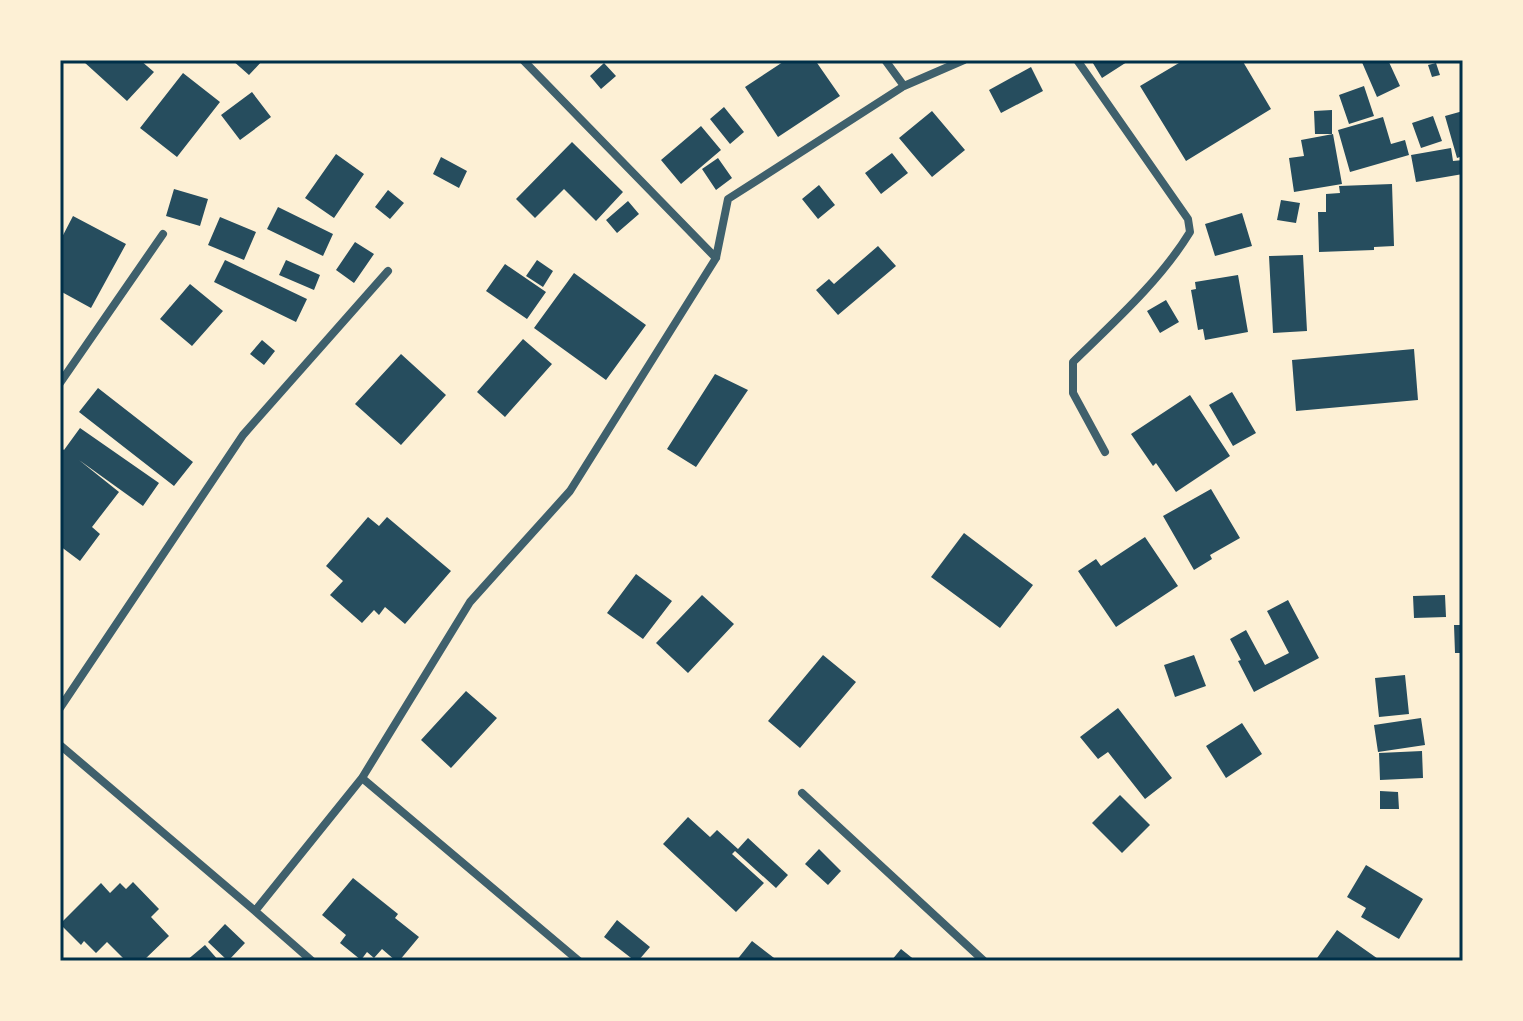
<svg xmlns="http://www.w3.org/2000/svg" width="1523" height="1021" font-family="'Noto Serif',serif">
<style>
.building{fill:#264d5e}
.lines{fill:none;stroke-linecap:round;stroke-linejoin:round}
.minor{stroke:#3f606c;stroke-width:8}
.neatline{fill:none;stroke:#003049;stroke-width:3}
</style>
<rect width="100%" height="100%" fill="#fdf0d5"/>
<!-- building -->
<path class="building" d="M86,60H140L154,72L127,101L84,62Z
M232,60H263L249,75Z
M786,60H815L840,96L778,137L745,87Z
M1091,60H1130L1102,78Z
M1184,60H1242L1271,109L1186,161L1140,86Z
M1361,60H1388L1400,86L1377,97Z
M604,63L616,76L601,89L590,76Z
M1436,63L1440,75L1432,77L1428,65Z
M1031,67L1043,91L1001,113L989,90Z
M183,73L220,102L177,157L140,128Z
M1364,86L1374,116L1349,124L1339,95Z
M252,92L271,117L240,140L221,115Z
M724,107L744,132L730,144L710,119Z
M1332,110V134H1315L1314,111Z
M932,111L965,150L932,177L899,138Z
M1463,111V156L1457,158L1445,116Z
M1433,116L1442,141L1421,148L1412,123Z
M1383,117L1391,144L1405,140L1409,155L1350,172L1338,130Z
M701,126L721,150L681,184L661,160Z
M1333,134L1342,184L1294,192L1289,158L1304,156L1301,140Z
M572,142L623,192L596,221L564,189L535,218L516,199Z
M1451,148L1453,161L1463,160V174L1416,182L1411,155Z
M892,153L908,173L881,194L865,173Z
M336,154L364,174L334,218L305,198Z
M441,157L467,171L459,188L433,174Z
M718,158L732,178L716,190L702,169Z
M1392,184L1394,246L1374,247V250L1319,252L1318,212H1326V194L1340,193L1339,186Z
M819,185L835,205L818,219L802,199Z
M174,189L208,199L200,226L166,216Z
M388,190L404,203L390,219L375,207Z
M1281,200L1300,203L1296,223L1277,220Z
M628,201L639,214L617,233L606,220Z
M278,207L333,234L323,256L267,229Z
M1242,213L1252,246L1215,256L1205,224Z
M73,216L126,244L91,308L60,291V241Z
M220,217L256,232L244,260L208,245Z
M355,242L374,254L354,283L336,270Z
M878,246L896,266L838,315L816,290L829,279L834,284Z
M1303,255L1307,331L1273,333L1269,256Z
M225,260L307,299L296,322L214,282Z
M286,260L320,275L314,290L279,275Z
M537,260L553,271L543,287L526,276Z
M505,264L546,292L527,319L486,291Z
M574,273L646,325L606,380L534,328Z
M1238,275L1248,332L1205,340L1203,329L1198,330L1191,290L1196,289L1195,282Z
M190,284L223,311L192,346L160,319Z
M1166,300L1179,322L1160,333L1147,311Z
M523,339L552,364L505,417L477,392Z
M262,340L275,351L264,365L250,354Z
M1414,349L1418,400L1296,411L1292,360Z
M401,354L446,395L401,445L355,404Z
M715,374L748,390L696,467L667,449Z
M98,388L193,462L174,486L79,412Z
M1232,392L1256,433L1233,446L1209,405Z
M1190,395L1230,456L1176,492L1156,463L1153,466L1131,434Z
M80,428L159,483L143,506L79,460L119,492L92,527L100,534L80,561L60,546V447L64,450Z
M1211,489L1240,538L1210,555L1212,559L1194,570L1163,516Z
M368,517L379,526L387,517L451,571L405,624L385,607L379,615L374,610L362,623L330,595L343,581L326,566Z
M964,533L1033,585L1000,628L931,577Z
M1145,537L1178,586L1116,627L1078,571L1096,559L1101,566Z
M636,574L672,601L643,639L607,613Z
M702,595L734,624L688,673L656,643Z
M1445,595L1446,617L1414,618L1413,596Z
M1288,600L1319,658L1254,692L1238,661L1241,660L1230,639L1246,630L1265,665L1289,653L1267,611Z
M1454,625H1463V653H1455Z
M823,655L856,682L800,748L768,721Z
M1194,655L1206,686L1175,697L1164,665Z
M1405,675L1409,714L1379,717L1375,678Z
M466,691L497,718L451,768L421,740Z
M1118,708L1172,778L1145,799L1108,752L1098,759L1080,737Z
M1421,718L1425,745L1378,752L1374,725Z
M1242,723L1262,754L1226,778L1206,746Z
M1422,751L1423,778L1380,780L1379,753Z
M1380,791L1398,792L1399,809H1380Z
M1120,795L1150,825L1122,853L1092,823Z
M688,817L710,837L717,830L738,849L748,838L788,875L776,888L735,851L732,854L764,883L736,912L663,844Z
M819,849L841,871L828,885L805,864Z
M1366,865L1423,899L1399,939L1361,917L1366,908L1347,897Z
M353,878L398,914L395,918L419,937L399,961H396L382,949L374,958L367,952L361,960L340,943L346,935L322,915Z
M133,882L159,909L151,917L169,936L143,961H126L107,942L96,953L84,941L81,945L60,924L101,883L110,893L120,883L126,889Z
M617,920L650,947L638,961H635L604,937Z
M225,924L245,943L228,961L208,942Z
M1337,930L1381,961H1315Z
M752,941L778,961H736Z
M205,945L219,961H186Z
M901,949L916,961H891Z"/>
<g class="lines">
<!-- minor -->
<path class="minor" d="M523,60L716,258
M885,60L904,86
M1077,60L1188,219L1190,232C1160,281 1114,322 1073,362V393L1105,452
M60,383L163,234
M60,708L243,435L388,271
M60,745L255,911
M362,778L470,602L570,491L716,258L728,199L904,86L964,60
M802,793L984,961
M312,961L255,911L362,778L579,961"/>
</g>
<!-- border -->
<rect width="1523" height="1021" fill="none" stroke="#fdf0d5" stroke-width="124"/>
<rect x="62" y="62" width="1399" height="897" class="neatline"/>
</svg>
